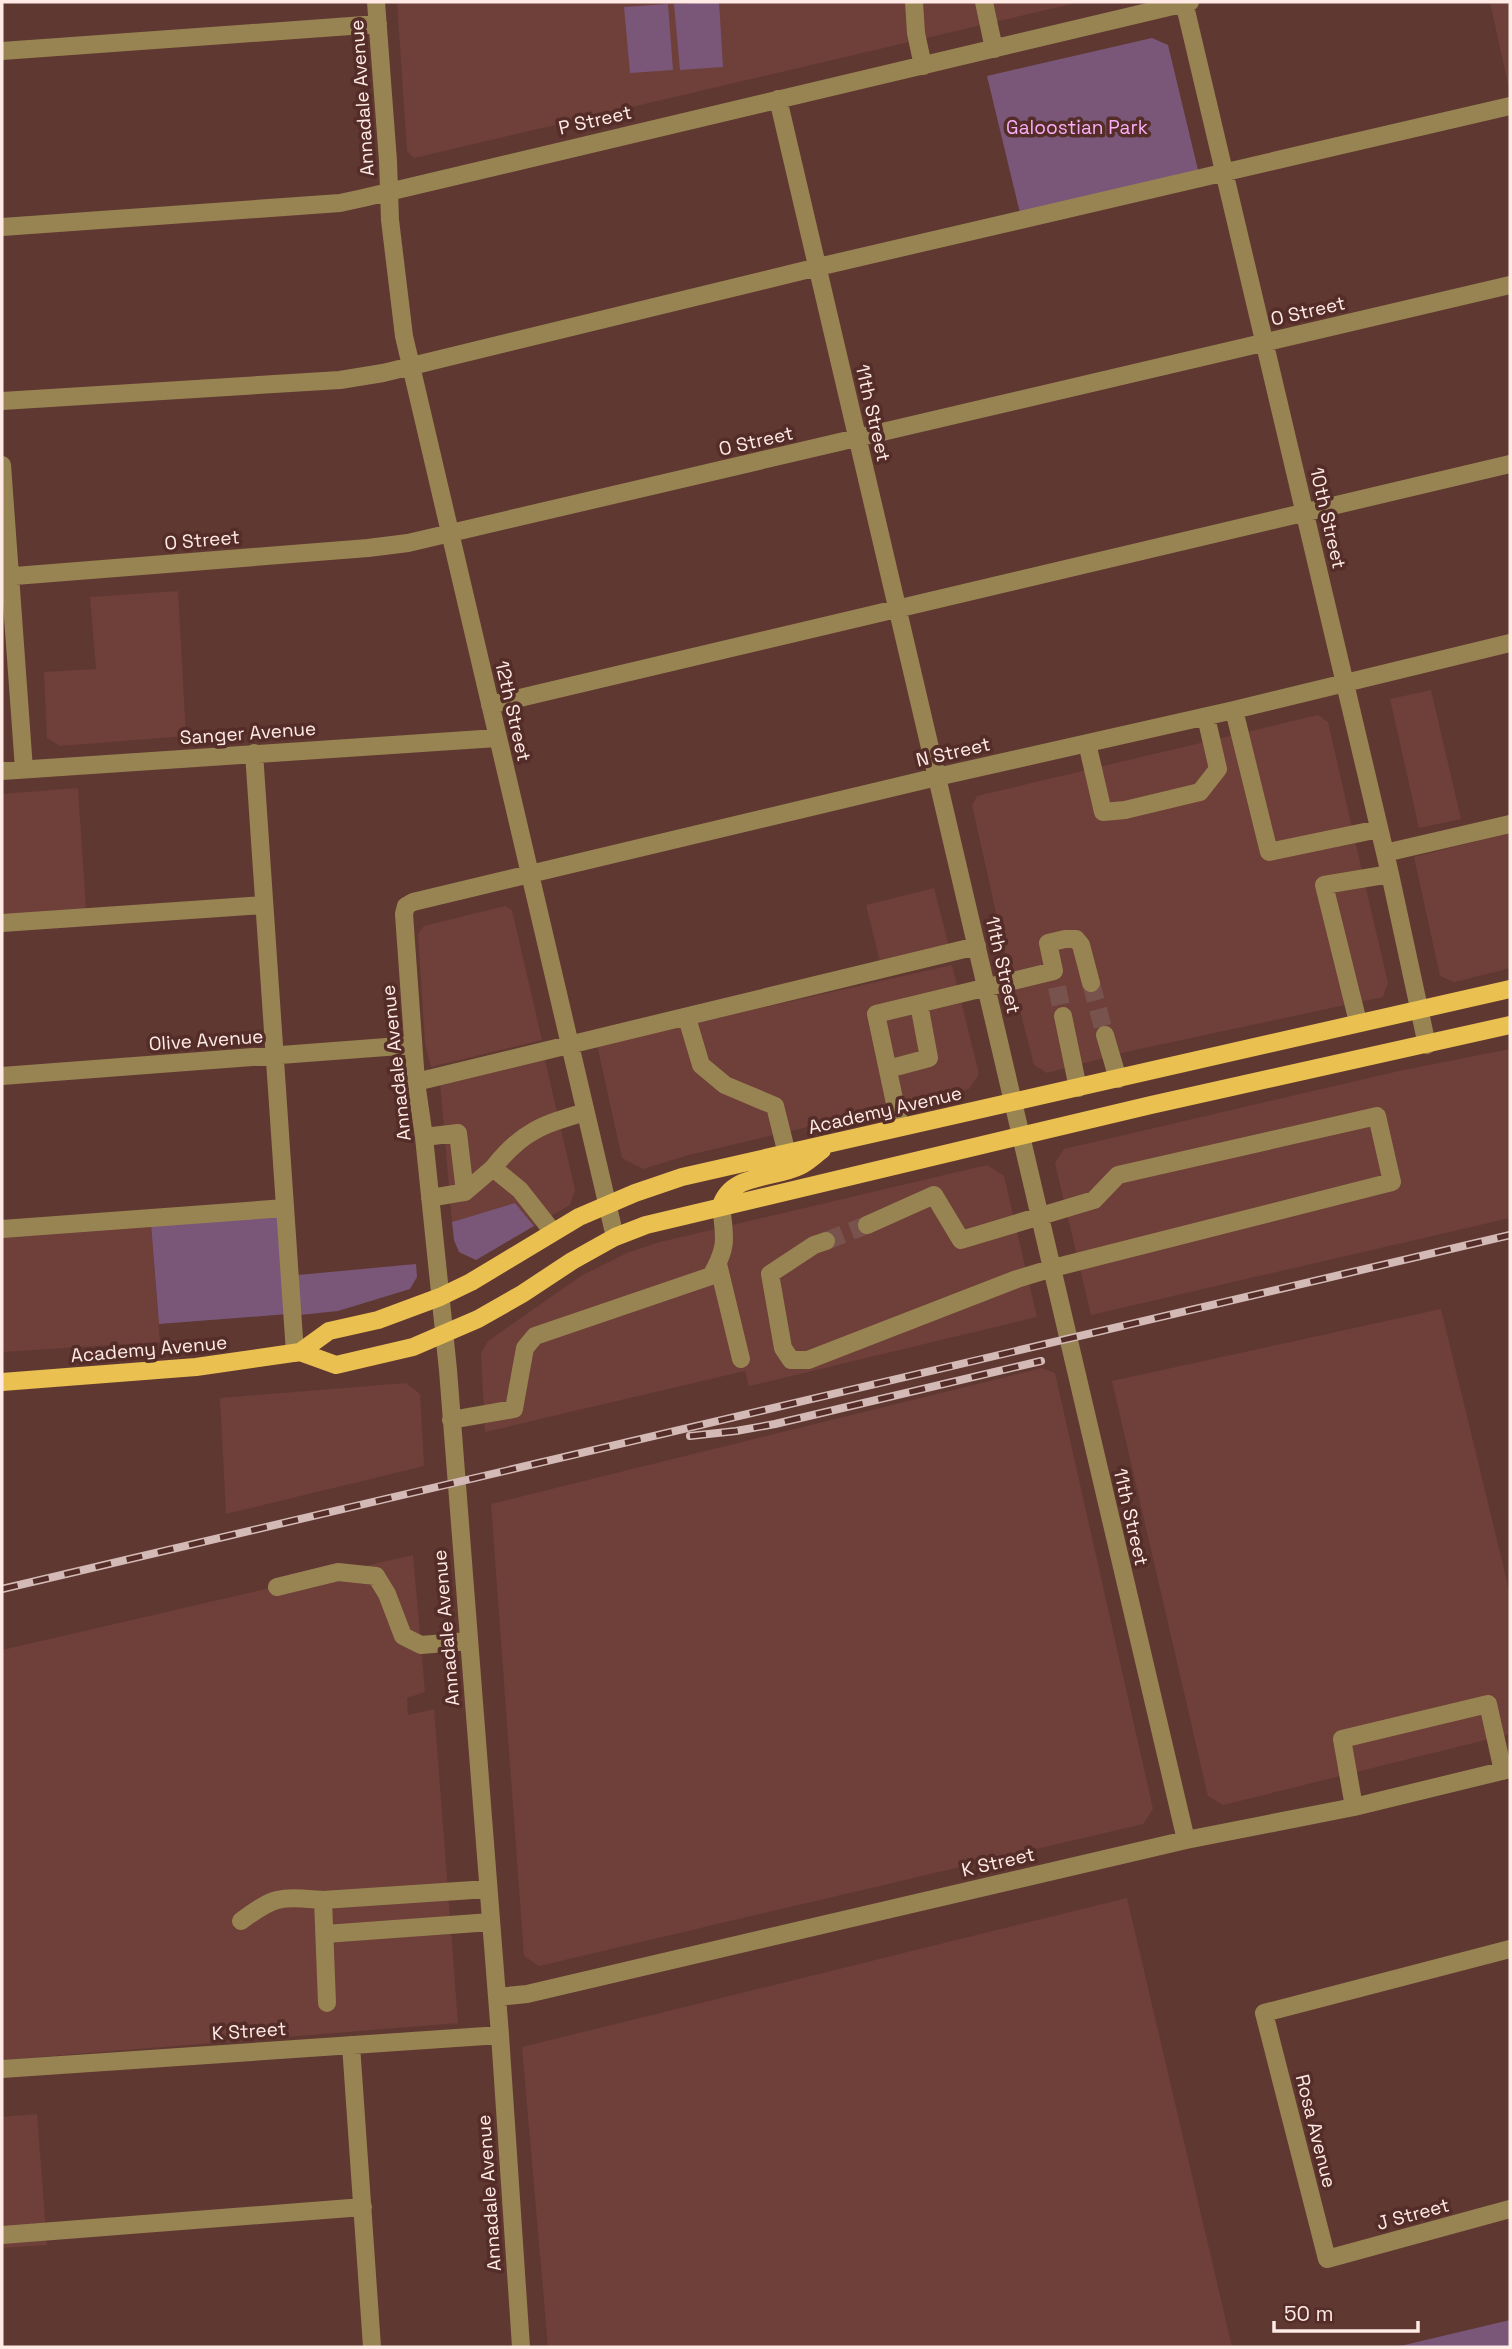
<svg xmlns="http://www.w3.org/2000/svg" width="1512" height="2349" font-family="'Space Grotesk',sans-serif">
<style>
.built{fill:#6f3f39}
.green{fill:#7a5778}
.lines{fill:none;stroke-linecap:round;stroke-linejoin:round}
.minor-tunnel{stroke:#78534d;stroke-width:18;stroke-dasharray:18 9;stroke-linecap:butt}
.minor{stroke:#988452;stroke-width:18}
.major{stroke:#eac151;stroke-width:18}
.rail-casing{stroke:#d4bab6;stroke-width:8}
.rail{stroke:#542d28;stroke-width:5;stroke-dasharray:16;stroke-linecap:butt}
.labels{text-anchor:middle;dominant-baseline:central;stroke-width:7;stroke-linejoin:round;paint-order:stroke}
.street-label{font-size:19px;fill:#ffeae6;stroke:#542d28}
.park-label{font-size:19px;fill:#fbadf7;stroke:#542d28}
</style>
<rect width="100%" height="100%" fill="#603832"/>
<!-- built -->
<path class="built" d="M397,2H1080L414,158L407,151Z
M1490,2H1510L1509,89Z
M178,591L186,736L60,746L47,738L44,672L96,669L90,597Z
M1431,690L1461,819L1419,828L1390,699Z
M1318,715L1328,722L1359,858L1388,983L1383,997L1130,1051L1047,1073L1034,1065L1003,944L972,805L977,796Z
M78,788L86,910L2,917V794Z
M1510,833V968L1454,982L1440,976L1414,857Z
M934,888L949,946L880,962L866,905Z
M505,906L512,910L542,1040L431,1067L425,1043L418,934L424,926Z
M952,965L979,1074L969,1089L689,1155L643,1169L622,1158L597,1045Z
M1510,1049V1218L1091,1315L1055,1163L1064,1149L1399,1071Z
M545,1060L575,1190L570,1205L534,1226L515,1203L452,1222L440,1083Z
M987,1165L1004,1176L1037,1317L749,1386L745,1371L485,1432L481,1353L488,1341L581,1276L629,1252L660,1242Z
M151,1224L160,1342L2,1352V1235Z
M1441,1309L1510,1594V1734L1223,1805L1208,1796L1112,1381Z
M1042,1368L1055,1373L1153,1809L1143,1824L539,1966L524,1956L491,1504Z
M406,1383L420,1394L424,1466L226,1514L220,1398Z
M413,1555L425,1692L407,1698L408,1715L434,1709L458,2023L2,2060V1650Z
M1127,1898L1232,2347H548L522,2047Z
M37,2114L47,2245L2,2248V2117Z"/>
<!-- green -->
<path class="green" d="M719,2L723,67L680,70L674,4Z
M668,4L673,70L630,73L624,7Z
M1152,38L1168,45L1198,170L1020,213L987,76Z
M515,1203L534,1226L476,1260L459,1252L454,1240L452,1222Z
M281,1213L288,1314L159,1324L151,1224Z
M416,1264L417,1277L410,1289L338,1311L300,1315L298,1275Z
M1510,2320V2347H1396Z"/>
<g class="lines">
<!-- minor-tunnel -->
<path class="minor-tunnel" d="M1091,983L1105,1035
M1057,987L1063,1016
M826,1241L867,1225"/>
<!-- minor -->
<path class="minor" d="M376,2L388,161L390,220L404,336L615,1237
M914,2L916,33L923,66
M984,2L994,49
M1184,2L1390,874L1427,1045
M2,51L378,24
M778,99L1186,1840
M2,227L340,203L363,198L1190,2
M2,401L340,380L383,373L818,267L1510,106
M2,465L24,769
M2,577L368,548L408,543L1510,285
M490,705L1510,464
M1234,710L1269,852L1379,829
M1087,743L1103,812L1125,810L1200,792L1218,769L1206,717
M254,753L295,1353
M2,771L497,738
M1385,853L1510,824
M2,923L264,905
M1063,1016L1078,1088
M687,1018L701,1065L725,1085L775,1106L787,1154
M1358,1022L1324,885L1390,874
M1105,1035L1118,1079
M888,1069L929,1058L919,1004
M2,1076L413,1045
M416,1082L977,946
M900,1127L876,1014L1054,971L1048,943L1065,939H1076L1081,945L1091,983
M424,1137L458,1133L465,1192
M493,1168C522,1131 542,1125 585,1112
M430,1198L465,1192L493,1168L520,1190L553,1232
M2,1229L285,1208
M826,1241L814,1245L770,1274L783,1348L791,1360H808L1017,1279L1053,1268L1392,1182L1377,1116L1118,1175L1094,1200L961,1240L934,1195L867,1225
M718,1264L741,1359
M451,1420L514,1409L525,1348L535,1336L711,1276C728,1246 725,1239 721,1206
M277,1587L338,1572L376,1576L387,1594L403,1636L421,1645L468,1641
M1354,1807L1342,1739L1488,1704L1503,1771
M323,1900L488,1889
M241,1921C276,1895 280,1897 323,1900L327,2003
M325,1934L491,1922
M1510,1949L1264,2013L1327,2259L1510,2209
M497,1997L527,1994L1186,1840L1354,1807L1510,1769
M351,2045L372,2347
M2,2069L500,2035
M2,2235L363,2207
M521,2347L500,2035L448,1370L424,1137L416,1082L404,914L406,906L413,902L937,777L1234,710L1510,643"/>
<!-- major -->
<path class="major" d="M721,1206C731,1173 774,1179 800,1166C808,1162 815,1155 822,1150
M300,1352L336,1365L413,1347L478,1319L522,1294L572,1261L615,1237L646,1225L1151,1105L1510,1025
M2,1382L196,1367L300,1352L329,1331L378,1320L440,1297L471,1282L579,1217L635,1193L682,1177L1510,989"/>
<!-- rail casing -->
<g class="rail-casing">
<path id="rail" d="M690,1436L736,1431L775,1424L1041,1361
M2,1589L1510,1235"/>
</g>
<!-- rail -->
<use href="#rail" class="rail"/>
</g>
<g class="labels">
<!-- street labels -->
<g class="street-label">
<text transform="translate(362 98) rotate(-94)">Annadale Avenue</text>
<text transform="translate(595 120) rotate(-13)">P Street</text>
<text transform="translate(1308 311) rotate(-13)">O Street</text>
<text transform="translate(873 413) rotate(77)">11th Street</text>
<text transform="translate(756 441) rotate(-13)">O Street</text>
<text transform="translate(1328 518) rotate(77)">10th Street</text>
<text transform="translate(202 540) rotate(-5)">O Street</text>
<text transform="translate(513 711) rotate(77)">12th Street</text>
<text transform="translate(248 733) rotate(-4)">Sanger Avenue</text>
<text transform="translate(953 752) rotate(-13)">N Street</text>
<text transform="translate(1003 965) rotate(77)">11th Street</text>
<text transform="translate(206 1040) rotate(-4)">Olive Avenue</text>
<text transform="translate(396 1063) rotate(-96)">Annadale Avenue</text>
<text transform="translate(885 1110) rotate(-13)">Academy Avenue</text>
<text transform="translate(149 1349) rotate(-5)">Academy Avenue</text>
<text transform="translate(1131 1517) rotate(77)">11th Street</text>
<text transform="translate(446 1628) rotate(-95)">Annadale Avenue</text>
<text transform="translate(998 1862) rotate(-13)">K Street</text>
<text transform="translate(249 2031) rotate(-4)">K Street</text>
<text transform="translate(1316 2131) rotate(76)">Rosa Avenue</text>
<text transform="translate(489 2193) rotate(-94)">Annadale Avenue</text>
<text transform="translate(1413 2214) rotate(-15)">J Street</text>
</g>
<!-- park labels -->
<g class="park-label">
<text x="1077" y="127">Galoostian Park</text>
</g>
</g>
<!-- border -->
<rect width="1512" height="2349" fill="none" stroke="#ffeae6" stroke-width="7"/>
<!-- scale -->
<path d="M1274 2321v10h144v-10" fill="none" stroke="#ffeae6" stroke-width="3.5"/>
<text x="1284" y="2321" font-size="21" fill="#ffeae6" stroke="#542d28" stroke-width="5" paint-order="stroke">50 m</text>
</svg>
